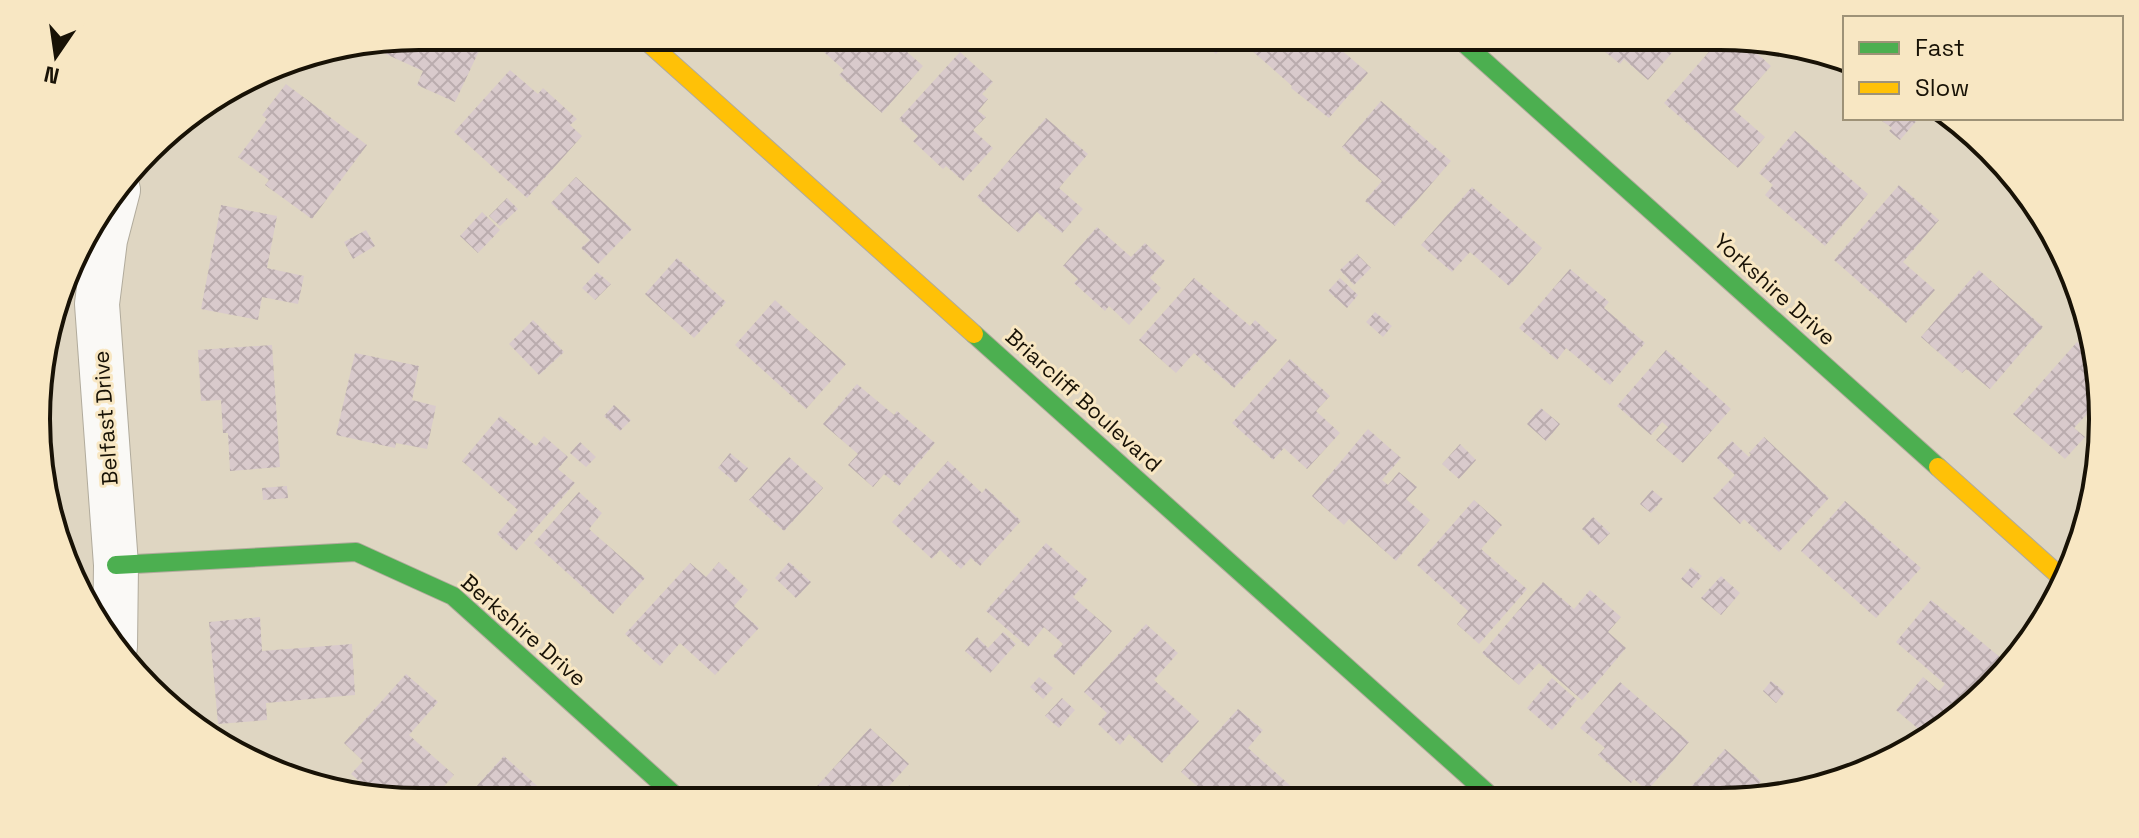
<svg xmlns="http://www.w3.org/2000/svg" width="2139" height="838" font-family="'Space Grotesk',sans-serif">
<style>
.building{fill:url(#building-cross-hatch)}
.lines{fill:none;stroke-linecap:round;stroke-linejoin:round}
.street-casing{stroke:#b1ab9c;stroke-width:46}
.fast-casing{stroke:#b1ab9c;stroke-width:20}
.slow-casing{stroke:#b1ab9c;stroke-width:20}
.street{stroke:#faf9f6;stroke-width:44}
.fast{stroke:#4caf50;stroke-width:18}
.slow{stroke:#ffc107;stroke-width:18}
.labels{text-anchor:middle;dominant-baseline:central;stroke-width:6;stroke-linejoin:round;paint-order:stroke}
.street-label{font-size:22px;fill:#181206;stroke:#f8e7c3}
.rim{fill:none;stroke:#181206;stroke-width:4}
</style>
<defs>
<pattern id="building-cross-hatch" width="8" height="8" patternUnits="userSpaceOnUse" patternTransform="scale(2)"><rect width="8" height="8" fill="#d9cacc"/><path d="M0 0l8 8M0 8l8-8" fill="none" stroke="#baacae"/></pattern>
</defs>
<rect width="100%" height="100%" fill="#dfd6c2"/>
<!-- building -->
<path class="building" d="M419,36H486L455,102L417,85L423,71L366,45Z
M823,36H889L923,66L882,113L839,75L844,70L815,44Z
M1196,36H1232L1216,54Z
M1259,36H1325L1368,73L1329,118L1291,88L1292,86L1249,48Z
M1586,36H1664L1677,47L1648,80L1624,59L1620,64Z
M1723,36L1741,39L1771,66L1733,109L1765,137L1738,168L1664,103Z
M1812,48L1820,49L1835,57L1830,63Z
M960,52L993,82L982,94L988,99L978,111L986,117L973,130L993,148L963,181L946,166L943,169L913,141L918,136L899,119Z
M510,70L538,94L543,88L577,119L570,125L582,136L527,198L454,132Z
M286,84L367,145L312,219L265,185L269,180L238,157L267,119L262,115Z
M1381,101L1451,161L1395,226L1365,201L1382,181L1342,147Z
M1046,118L1088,154L1059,188L1083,209L1062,233L1037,212L1019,233L977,197Z
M1884,118H1919L1900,140L1889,131L1892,128L1882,121Z
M1795,131L1868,194L1825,246L1765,195L1773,185L1759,173Z
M576,177L632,229L598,264L581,248L590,240L551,203Z
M1899,185L1939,220L1903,262L1935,290L1906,323L1834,260Z
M1472,187L1542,248L1509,286L1470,252L1452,272L1421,245Z
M507,198L518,209L500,226L489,216Z
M221,205L277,216L267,268L304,276L298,304L262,297L258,320L201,309Z
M482,212L500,230L478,253L460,236Z
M1097,227L1131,257L1145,243L1165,261L1150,278L1161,288L1129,325L1109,306L1105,311L1074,283L1078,279L1063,266Z
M366,230L375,246L353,259L344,242Z
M1357,254L1371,268L1354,285L1340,270Z
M677,258L726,302L694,338L645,294Z
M1570,269L1609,302L1604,308L1645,343L1610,385L1566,348L1557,360L1519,328Z
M1979,270L2043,327L1990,389L1966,369L1962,373L1921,337Z
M597,272L611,284L595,300L582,288Z
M1194,278L1250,326L1255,320L1277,340L1234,388L1194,353L1176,373L1139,340Z
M1340,278L1358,295L1347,308L1328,291Z
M775,300L846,364L806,409L735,345Z
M1375,312L1392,326L1383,337L1366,322Z
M533,320L564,352L539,375L509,344Z
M2077,342L2096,359L2100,369L2098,402L2074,428L2085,437L2065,459L2013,414Z
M272,345L280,467L230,471L228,433H223L221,400L201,401L198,350Z
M1666,350L1731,409L1683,463L1656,440L1668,427L1662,422L1651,435L1617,406Z
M355,353L419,366L412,400L436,406L427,449L396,443L395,448L336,435Z
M1290,359L1330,396L1316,411L1340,433L1307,469L1284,448L1273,460L1232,423Z
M857,384L894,415L897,411L935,443L899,486L884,474L873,487L848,465L858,454L823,424Z
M614,405L631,420L620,431L604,416Z
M1541,408L1560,424L1546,441L1527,424Z
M500,416L536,446L544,436L568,457L558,469L575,483L516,551L497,534L518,510L462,461Z
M1368,429L1401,458L1382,480L1388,485L1399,472L1417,487L1406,499L1430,520L1396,561L1349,519L1344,525L1312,496Z
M1764,437L1829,498L1779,552L1744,519L1740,524L1713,498L1735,475L1717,458L1732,441L1749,457L1751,454L1749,453Z
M580,442L596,457L586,467L570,453Z
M1460,444L1476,460L1459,479L1442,464Z
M730,453L748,468L736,483L718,468Z
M789,457L823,488L784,531L749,500Z
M948,461L982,493L986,488L1021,521L980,566L971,558L961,569L940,550L932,559L892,522Z
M287,486L288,498L263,500L262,488Z
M1652,490L1663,499L1651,513L1640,504Z
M579,492L602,513L589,529L645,578L613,614L534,543Z
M1474,500L1502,525L1481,549L1527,589L1479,644L1457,624L1468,611L1417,565Z
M1845,501L1921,568L1876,618L1801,551Z
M1593,517L1610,533L1598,545L1582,529Z
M1046,543L1088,580L1073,597L1112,631L1074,675L1053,656L1063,644L1044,627L1028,647L986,611Z
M719,562L748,590L734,606L759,628L715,675L680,643L660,666L625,634L690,563L706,577Z
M789,562L811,582L796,598L775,578Z
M1691,567L1702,576L1692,588L1681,579Z
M1721,576L1740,593L1721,615L1701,598Z
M1543,582L1574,609L1590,590L1621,617L1608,632L1626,648L1582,700L1539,663L1519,685L1482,653Z
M1931,600L2007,663L1966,711L1928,737L1896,710L1923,677L1939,691L1945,684L1896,642Z
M260,617L262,651L352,644L355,695L266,703L267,720L218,724L209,622Z
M1146,624L1178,653L1154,680L1199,721L1162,763L1129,734L1120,745L1098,724L1107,713L1084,692Z
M1003,632L1016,644L990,673L965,651L977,637L988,648Z
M406,674L438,702L409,735L454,775L430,802L395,799L400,794L390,785L380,797L377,796L351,774L363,761L344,743Z
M1039,677L1053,688L1043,699L1030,687Z
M1552,678L1577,700L1552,730L1527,708Z
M1771,681L1785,692L1776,703L1763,691Z
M1620,682L1689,742L1647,791L1634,779L1631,783L1598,755L1605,748L1580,728Z
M1062,698L1075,710L1059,728L1045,716Z
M1238,709L1263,730L1248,748L1293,788L1282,800H1200L1206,794L1181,772Z
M870,728L909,764L883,793L891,801H813L808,796Z
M1725,749L1761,781L1746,799H1680Z
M504,756L555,802H462Z
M909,785L926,801H895Z"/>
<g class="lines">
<!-- street casing -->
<g class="street-casing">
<path id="street" d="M115,647L116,565L97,304L105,240L118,190"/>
</g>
<!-- fast casing -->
<g class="fast-casing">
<path id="fast" d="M1456,36L1938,467
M974,334L1494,799
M116,565L356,552L453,596L681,801"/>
</g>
<!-- slow casing -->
<g class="slow-casing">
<path id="slow" d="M641,36L974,334
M1938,467L2063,579"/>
</g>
<!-- street -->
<use href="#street" class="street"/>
<!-- fast -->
<use href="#fast" class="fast"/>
<!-- slow -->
<use href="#slow" class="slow"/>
</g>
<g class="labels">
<!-- street labels -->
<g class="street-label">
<text transform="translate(1775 289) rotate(42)">Yorkshire Drive</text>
<text transform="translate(1084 400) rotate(42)">Briarcliff Boulevard</text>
<text transform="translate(105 418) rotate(-94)">Belfast Drive</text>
<text transform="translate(524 630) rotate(41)">Berkshire Drive</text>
</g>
</g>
<!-- crop -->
<path d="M0 0H2139V838H0ZM419 50H1720A369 369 0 0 1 2089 419V419A369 369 0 0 1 1720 788H419A369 369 0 0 1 50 419V419A369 369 0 0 1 419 50Z" fill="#f8e7c3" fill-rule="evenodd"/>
<path class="rim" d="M419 50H1720A369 369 0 0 1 2089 419V419A369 369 0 0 1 1720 788H419A369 369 0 0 1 50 419V419A369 369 0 0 1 419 50Z"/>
<!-- legend -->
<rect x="1843" y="16" width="280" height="104" fill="#f8e7c3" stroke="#9e9277" stroke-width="2"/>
<rect x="1859" y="42" width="40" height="12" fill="#4caf50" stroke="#9e9277" stroke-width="2"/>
<text x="1915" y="56" font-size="24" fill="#181206">Fast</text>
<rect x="1859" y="82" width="40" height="12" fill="#ffc107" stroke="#9e9277" stroke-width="2"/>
<text x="1915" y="96" font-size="24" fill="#181206">Slow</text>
<!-- north arrow -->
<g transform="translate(56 56) rotate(193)" stroke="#f8e7c3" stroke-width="6" paint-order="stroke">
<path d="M0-6L14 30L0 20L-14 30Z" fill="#181206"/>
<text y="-12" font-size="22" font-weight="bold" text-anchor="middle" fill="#181206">N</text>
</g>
</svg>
